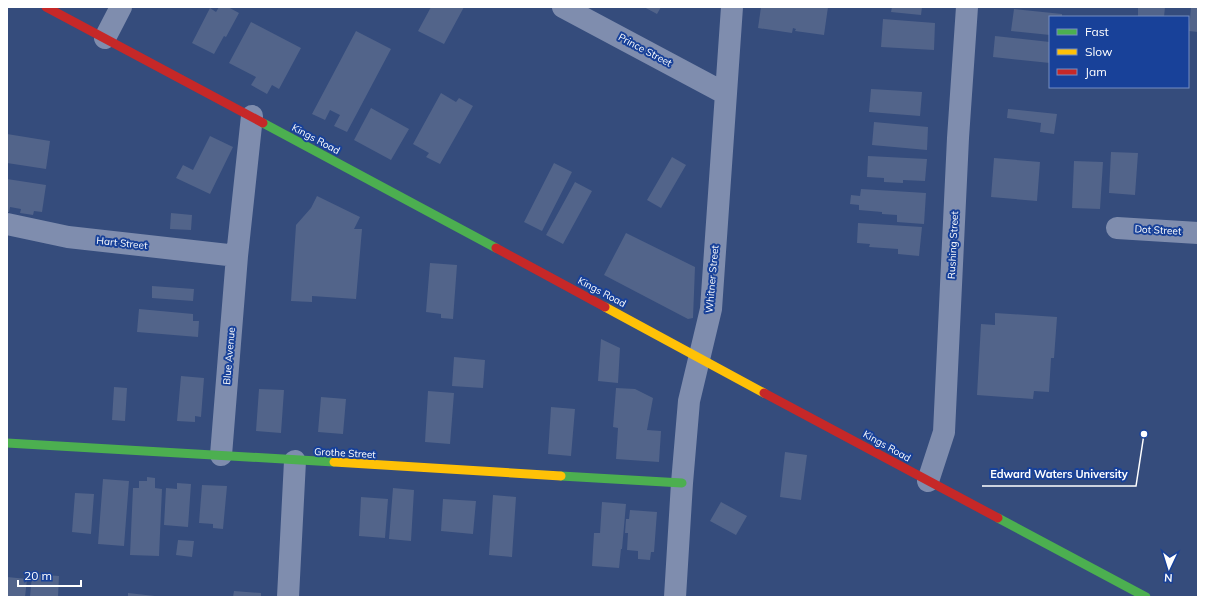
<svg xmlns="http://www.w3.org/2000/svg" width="1205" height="604" font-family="Mulish,sans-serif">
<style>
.building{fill:#52648a}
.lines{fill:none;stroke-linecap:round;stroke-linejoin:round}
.street{stroke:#7f8dae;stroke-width:22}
.fast{stroke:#4caf50;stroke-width:9}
.slow{stroke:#ffc107;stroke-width:9}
.jam{stroke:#c62828;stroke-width:9}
.labels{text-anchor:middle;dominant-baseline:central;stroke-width:4;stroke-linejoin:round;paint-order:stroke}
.street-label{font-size:10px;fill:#fff;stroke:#184199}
.leader{fill:none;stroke:#fff;stroke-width:1.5}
.callout-dot{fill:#fff;stroke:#184199;stroke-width:1.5}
.callout-label{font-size:11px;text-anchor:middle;font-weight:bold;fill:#fff;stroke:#184199;stroke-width:4;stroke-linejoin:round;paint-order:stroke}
</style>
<rect width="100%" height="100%" fill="#354c7c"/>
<!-- building -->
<path class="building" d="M219,7H228L239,13L226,37L224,36L214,54L192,43L210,8L216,12Z
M431,7H464L444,44L418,31Z
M644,7H661L657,14Z
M761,7H828L824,35L795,31L796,29L793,28L792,33L758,28Z
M892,7H922L921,15L891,12Z
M1138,7H1165L1164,17H1138Z
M1191,7H1198V32L1189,31Z
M1014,9L1062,14V17H1050V35L1011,31Z
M883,19L935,23L934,50L881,47Z
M251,22L301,48L279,89L272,85L267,94L251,85L256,77L229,63Z
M356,31L391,49L347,132L334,126L340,115L330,110L325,120L312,114Z
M995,36L1050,42V63L993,57Z
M871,89L922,92L920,116L869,112Z
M441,93L456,102L459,98L473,106L440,164L426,157L429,153L413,144Z
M371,108L409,129L391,160L354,140Z
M1008,109L1057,114L1054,134L1040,132L1041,123L1007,118Z
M874,122L928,127L927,150L872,145Z
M7,134L50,141L46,169L7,163Z
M210,136L233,147L210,194L176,178L183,165L193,170Z
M1111,152L1138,153L1135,195L1109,193Z
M868,156L927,159L925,181L903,180V183L884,182V178L867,177Z
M672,157L686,165L661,208L647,200Z
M994,158L1040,162L1037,201L991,197Z
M1074,161L1103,162L1100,209L1072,208Z
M554,163L572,172L542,231L524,222Z
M7,179L46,185L42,212L34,211L33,215L20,213L21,209L10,207L9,212H7Z
M575,182L592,191L563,244L546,235Z
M861,189L926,193L924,224L897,222V215L882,214V212L859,210V205L850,204L851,195L860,196Z
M317,196L360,217L354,229H362L356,299L312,296V302L291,301L296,225L311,208Z
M171,213L192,215L191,230L170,229Z
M858,223L922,227L919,256L898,254V249L869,247L870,244L857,243Z
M626,233L695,267L693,318L688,319L604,275Z
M430,263L457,265L453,319L441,318V314L426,312Z
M152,286L194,289L193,301L152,298Z
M139,309L193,314V321H199L198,337L137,332Z
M995,313L1057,317L1054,358H1051L1049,392L1034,391L1033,399L977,395L981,324L995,325Z
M601,339L620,348L618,383L598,381Z
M454,357L485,360L483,388L452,386Z
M181,376L204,378L201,417L195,416V422L177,421Z
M114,387L127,388L125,421L112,420Z
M616,388L635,389L653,398L647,430L661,431L659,462L616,459L618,428L613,427Z
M259,389L284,390L281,433L256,431Z
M428,391L454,393L450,444L425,442Z
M321,397L346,399L343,434L318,432Z
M551,407L575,409L571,456L548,454Z
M785,452L807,455L801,500L780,497Z
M147,477L155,478V488L162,489L159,556L130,555L133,488H139V481H147Z
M103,479L129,481L124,546L98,544Z
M177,483L191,484L188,527L164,525L166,488L177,489Z
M202,485L227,486L223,529L213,528V524L199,523Z
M393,488L414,490L411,541L389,539Z
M75,493L94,494L91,534L72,532Z
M493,495L516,497L512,557L489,555Z
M361,497L388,499L385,538L359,536Z
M443,499L476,501L473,534L441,531Z
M602,502L626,504L622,549H621L619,568L592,566L594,533H600Z
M721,502L747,516L736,535L710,521Z
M630,510L657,512L654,552H651L650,560L638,559V551L627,550L628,533H625L626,519H629Z
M178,540L194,541L192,557L176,555Z
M32,574L59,576L58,597H30Z
M7,577L27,579L25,597H7Z
M234,591L261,593V597H233Z
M128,593L155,596V597H128Z"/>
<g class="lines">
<!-- street -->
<path class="street" d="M563,7L726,94
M105,38L121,7
M7,224L68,237L237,256
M1117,228L1198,233
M221,455L237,256L252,116
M928,481L944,432L958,138L967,7
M288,597L295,461
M675,597L682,483L689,401L711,309L732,7"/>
<!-- fast -->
<path class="fast" d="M263,123L496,248
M7,443L334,462
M561,476L682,483
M998,518L1146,597"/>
<!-- slow -->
<path class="slow" d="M605,307L764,393
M334,462L561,476"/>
<!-- jam -->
<path class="jam" d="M46,7L263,123
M496,248L605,307
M764,393L998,518"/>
</g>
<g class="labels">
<!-- street labels -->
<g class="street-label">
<text transform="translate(645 50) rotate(28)">Prince Street</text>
<text transform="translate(316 139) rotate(28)">Kings Road</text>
<text transform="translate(1158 230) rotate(3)">Dot Street</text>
<text transform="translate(122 243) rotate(6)">Hart Street</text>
<text transform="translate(953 245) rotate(-87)">Rushing Street</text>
<text transform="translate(712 279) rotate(-85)">Whitner Street</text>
<text transform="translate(602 292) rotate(28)">Kings Road</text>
<text transform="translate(229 356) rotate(-85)">Blue Avenue</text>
<text transform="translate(887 446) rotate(29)">Kings Road</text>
<text transform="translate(345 453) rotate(3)">Grothe Street</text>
</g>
</g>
<!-- callouts -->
<path class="leader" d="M1144 434L1136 486H982"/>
<circle class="callout-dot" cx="1144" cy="434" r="4"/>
<g class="callout-label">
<text x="1059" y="478">Edward Waters University</text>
</g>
<!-- border -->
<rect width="1205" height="604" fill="none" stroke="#ffffff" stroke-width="16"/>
<!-- legend -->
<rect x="1049" y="16" width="140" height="72" fill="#184199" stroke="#748dc2"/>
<rect x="1057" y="29" width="20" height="6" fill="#4caf50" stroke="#748dc2"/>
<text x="1085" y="36" font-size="12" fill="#ffffff">Fast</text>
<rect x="1057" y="49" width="20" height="6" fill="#ffc107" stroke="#748dc2"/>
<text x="1085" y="56" font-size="12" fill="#ffffff">Slow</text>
<rect x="1057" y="69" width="20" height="6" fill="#c62828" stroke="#748dc2"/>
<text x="1085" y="76" font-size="12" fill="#ffffff">Jam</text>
<!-- north arrow -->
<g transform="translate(1169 568) rotate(184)" stroke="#184199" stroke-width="3" paint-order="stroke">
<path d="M0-3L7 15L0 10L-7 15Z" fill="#ffffff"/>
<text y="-6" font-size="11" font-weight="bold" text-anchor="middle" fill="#ffffff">N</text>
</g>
<!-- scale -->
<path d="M18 580v6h63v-6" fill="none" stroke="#ffffff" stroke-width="2"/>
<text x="24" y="580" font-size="12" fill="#ffffff" stroke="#184199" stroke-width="3" paint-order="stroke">20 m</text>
</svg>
